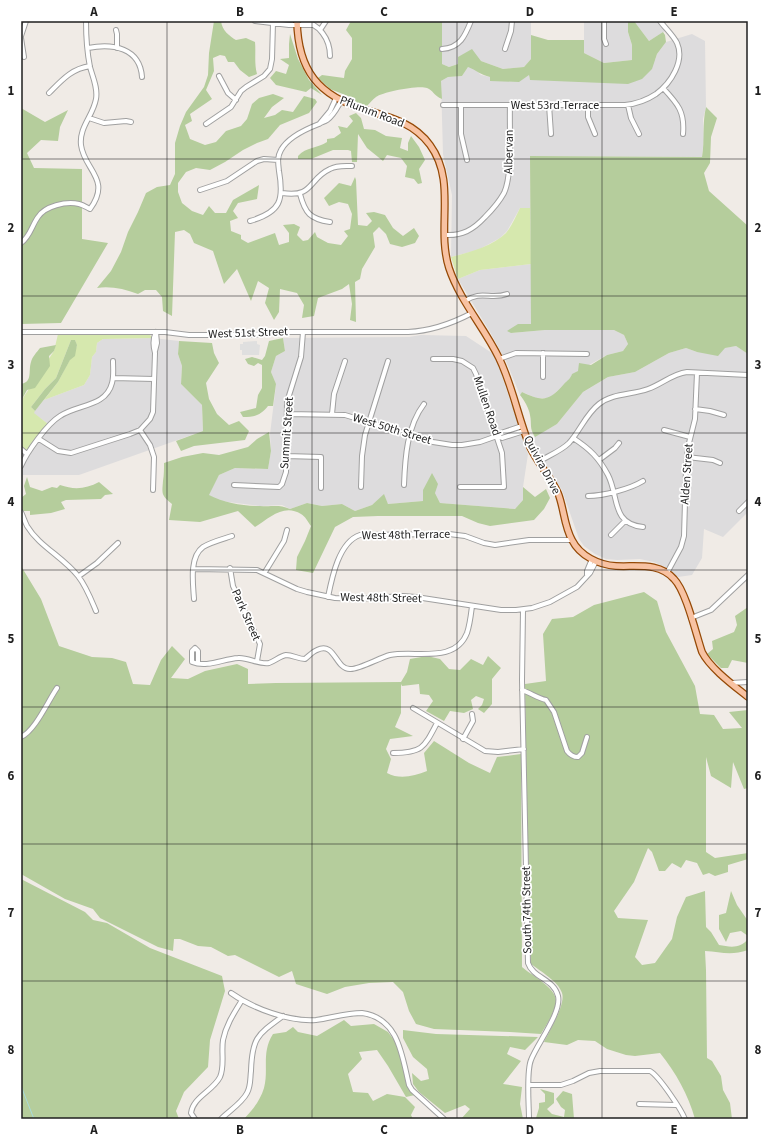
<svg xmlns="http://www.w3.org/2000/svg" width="769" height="1140" font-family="'Source Sans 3',sans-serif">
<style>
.residential{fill:#dddcdd}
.grass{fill:#d6e8ae}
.forest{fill:#b5cd9c}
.parking{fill:#dfdfdf}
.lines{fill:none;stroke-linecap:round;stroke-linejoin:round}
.stream{stroke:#a8dadb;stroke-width:1}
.minor-casing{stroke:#a0a0a0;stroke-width:6}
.major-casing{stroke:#954906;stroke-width:8}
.minor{stroke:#fff;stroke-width:4}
.major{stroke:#f8c2a2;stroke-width:5.5}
.grid{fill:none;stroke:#1f1f1f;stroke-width:1;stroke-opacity:0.55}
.labels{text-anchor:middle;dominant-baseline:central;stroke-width:3.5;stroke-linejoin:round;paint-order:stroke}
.street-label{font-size:12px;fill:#1f1f1f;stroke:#fff}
.neatline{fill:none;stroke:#1f1f1f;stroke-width:1.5}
.grid-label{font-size:13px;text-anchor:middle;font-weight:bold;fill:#1f1f1f}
</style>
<rect width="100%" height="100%" fill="#f0ebe6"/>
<!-- residential -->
<path class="residential" d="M442,21H531V59L524,67L503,69L481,61L458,64L449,67L442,64Z
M584,21H628V32L632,45V60L604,63L584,53Z
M634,21H658L665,31L649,41Z
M692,34L705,41L706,107L703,119L704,139L702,157L530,156V208H520L507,231L500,238L478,250L451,257L452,195L443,154L441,81L448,77L462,76L468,67L475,69L481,75L490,77L529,75L530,80L655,60L657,54L666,42Z
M531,264V324L518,325L511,333L545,330H614L624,335L628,344L623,351L607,355L578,371L550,398H536L522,392L520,395L506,361L490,332L458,279L480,270Z
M421,335L466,336L495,355L528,454L523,487V500L515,509L440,503L435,493L423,490V501L388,504L384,495L372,505L355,511L342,504L322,506L307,503L290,509L282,505L260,506L220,501L208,495L219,475L235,468L268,469L271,451L270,434L276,385L271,372L276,356L285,351L283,338L409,337Z
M153,338L179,341L178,354L182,366L181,384L202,405L203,431L79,475H23L21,489V452L28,456L51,426L33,413L44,400L84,385L90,375L92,357L96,352L97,343L103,339Z
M736,346L748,354V512L723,537L704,529L702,558L692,575L678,577L667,568L654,562L640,559L617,560L606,559L595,554L584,546L579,539L562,490L544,462L532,438L557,424L583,392L608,377L635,372L669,353L686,348L697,352Z"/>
<!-- grass -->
<path class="grass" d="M520,208H530L531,264L480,270L458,279L451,257C468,253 493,246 506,233C512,226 516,216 520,208Z
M58,334H149L153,338L103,339L97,343L96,352L92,357L90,375L84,385L44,400L58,382L77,346L75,340H71L56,378L45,389L31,407L35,411L34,413L48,424L28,450L21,447V401L54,351Z"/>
<!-- forest -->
<path class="forest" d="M214,21H221C222,30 229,36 236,40L246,38L255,42C256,53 254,63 257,74L249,77L240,70L234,62H228L225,56L220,55L213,58L214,71L206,90L212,99L190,114L192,121L185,125L190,139L205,145L216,142L226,131L241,126L247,119L252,104L259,98L273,94L284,98L272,107L264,118L275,115L282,110L293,112L304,96L315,99L317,102L309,113L280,125L268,139L257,143L243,150L225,162L210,170L196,168L186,172L178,183V192L182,203L192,211L203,215L209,206L215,213H226L233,200L259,185L257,199L238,203L233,211L238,218L230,221L231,231L241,235V239L248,243L275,233L279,245L289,242V233L283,225L294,224L300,227L297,235L303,241L308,240L315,232L317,237L328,243L341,245L348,236L344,231L350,229L352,214L348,204L339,202L329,206L324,198L339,183L351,186L355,177L356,180L358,225L367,226L372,221L366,213L374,212L385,215L393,228L403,236L414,228L419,236L415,243L402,247L390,244L386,234L379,227L373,233L375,247L362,269L360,279L355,282L356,322L350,320L352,304L349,284L342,289L318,298L314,316L302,318L304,305L297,293L280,289L279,312L274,320L265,303L269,288L258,281L251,301L237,269L224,284L213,251L194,243L190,234L184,230L175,232L172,316L163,311L162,297L156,290H145L138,294C124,289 111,286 97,288L111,271L121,252L128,232L138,212L146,193L157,187L170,185L175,174V143L180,126L186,112L204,87L208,75L209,53Z
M351,21H442V64L449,67L458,64V57L472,49L481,61L503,69L524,67L531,59V35L548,40H584V53L604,63L632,60V45L628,32V21H634L649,41L663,32L665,35L666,42L657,54L652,69L642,79L628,84L530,80L529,75L519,82L490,81V77C481,75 476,70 468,67L462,76L448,77L441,81L442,99C434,96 433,90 427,88C418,85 383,92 376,97C372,100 370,103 367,106L355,103L353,98L330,89L318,78L322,75L344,78L345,71L352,59V38L346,30Z
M290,34L298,59L309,80L322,95L311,88L306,92L276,85L270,78L276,71L286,74L289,65L280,59L289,58V44Z
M706,107L717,118L711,137L710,163L704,173L709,191L748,226V354L736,346L725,348L718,356L697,352L686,348L669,353L635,372L608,377L583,392L557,424L535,437C529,428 532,424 530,415C529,408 524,400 520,395L522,392C543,402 549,401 564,384C567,381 571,378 572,374L578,371L579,363L591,365L607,355L623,351L628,344L624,335L614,330H545L511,333L507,331L518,324H531L530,156L702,157C705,140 702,124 706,107Z
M21,108L45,122L68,110L60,127L58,141L41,140L27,153L34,168L82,169V239L108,243L61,323L21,324Z
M356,113L361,118L364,129L375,130L386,136L402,138L400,148L408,151V143L411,136L419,147L425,160L419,169L422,183L418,184L414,179L405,177L407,166L401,158L387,155L383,161L367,148L358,134L357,162H352L351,151L348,150H333L311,159H298V156C306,147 318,148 327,142V139L334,138L341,133L338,126L347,128L353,121L349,116Z
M283,338L285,351L276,356L271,372L276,384L273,406H268C260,416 254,417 243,417L240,412L256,408L258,395L262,388V365L258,363L254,366L248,364L245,359L252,357L262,360L265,356L269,341Z
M71,340H75L77,345L75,356L70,360L58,382L35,411L31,407L45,389L56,378Z
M179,341L212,343L214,353L219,363L206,383L209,399L217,414L229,425L239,421L249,431L245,440L194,446L181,451L176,441L203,431L202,405L181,384L182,366L178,354Z
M56,345L54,351L49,356L50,366L35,388L27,390L21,401V384C33,382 28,371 31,362C32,357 37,352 40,348Z
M269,432L271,451L268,469L235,468L219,475L209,495C224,503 243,506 260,506C273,507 278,504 290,509L307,503L322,506L342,504L355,511L372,505L384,494L388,504L423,501V490L432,473L438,484L435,493L440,503L515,509L523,500V487L535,497L546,489L550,498L544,509L534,520L490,526L478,523L462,516H378L353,517L335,527L313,573L296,570L297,557L305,541L311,526C308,522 305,516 301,514C284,503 269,518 255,527L238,511L200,522L169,520L172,504C161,495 162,494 163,481C164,475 164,469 164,463L182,457L203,453L219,455L248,447L257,439Z
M27,477L30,487L42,491L52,487L57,488L60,485C74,490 86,489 99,482L113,494L105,495L101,499L66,500L61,502L65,509L51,513L30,515V511H21V498L26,494L24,486Z
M21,566L41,599L59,646L92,657L112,658L126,662L133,684L150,685L161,660L172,646L185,659L171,678L188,679L205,671L237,664L248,669V684L276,683L401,682L407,672L410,659L427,656L440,659L449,669L460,670L471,659L483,665L488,656L501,668L492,679V704L484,713L478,709L482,705L484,699L476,696L471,700L473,709L464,713L450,711L444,721L426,711L433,701L429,695L420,694L419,684L402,686L401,684V713L395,727L413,736L390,739L386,749L391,759L387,773C400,780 414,776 427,771L424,753L434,741L469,763L490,773L497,757L521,754L522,967C531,975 555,987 556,1000C556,1011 546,1025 541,1034L510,1032L434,1029L416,1024L409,1011L403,992L393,982L369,983L345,987L327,994L296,984L292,971L279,977L235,955L228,956L211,947L198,946L180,939H174L173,951L158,947L100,918L93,909L65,899L21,874Z
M644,592L657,601L666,632L695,686L700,714L714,715L723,729L742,728L729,712L748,710V788L744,789L733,762L731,788L711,776L706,757V852L715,858L748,853V859L728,865V872L715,876L709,873L703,875L697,863L686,860L681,868L672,863L665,871H659L652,852L648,848L634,882L614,911L618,918L648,920L635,957L642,965L655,963L672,939L677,917L686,897L705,891L706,927L711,932L719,945C730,947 740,949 748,939V950C731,956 721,952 705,951L706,970L707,1058L712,1061L721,1076L723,1090L730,1103L732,1119H695C688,1094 676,1073 660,1053L635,1056L626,1055L607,1049L595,1041L578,1040L567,1045L544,1042C549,1032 566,1004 562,993C559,982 540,971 531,964L527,810L525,684L546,681L543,634L552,619L573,617L594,605Z
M748,607V663L732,660L728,668H721L707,654L713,649L712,641L734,632L737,625L735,616Z
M21,879L85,912L93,920L107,923L150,948L222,976L225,991L210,1040L208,1067L184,1092L176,1111L179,1119H21Z
M731,891L737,905L748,921V936L741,931L730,933L726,942L719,929V915L726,913Z
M344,1020L351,1026L374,1024L388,1032L397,1044L403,1062L408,1085L415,1095L406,1097L388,1066L377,1050L359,1052L362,1059L348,1074L353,1092L368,1093L373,1101L387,1094L405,1097L415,1107L411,1115L413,1119H244C253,1109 260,1101 264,1088C269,1069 261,1053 273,1034L286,1032L293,1027L298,1032L317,1036Z
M403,1030L436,1034L538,1037L525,1050L510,1047L507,1054L521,1061L503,1084L522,1087L520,1104L523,1119H461L470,1109L465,1105L445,1113L419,1092L413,1084L412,1073L421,1081L429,1079L427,1069L413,1057L403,1038Z
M540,1089L554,1093V1103L547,1109L552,1114L564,1117L565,1110L561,1107L556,1099L563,1091L572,1094L574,1119H538L536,1118L539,1108V1103L545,1102V1094Z"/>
<!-- parking -->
<path class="parking" d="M257,341V344L260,345L259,355H242V350H240V344H243V342Z"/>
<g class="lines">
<!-- stream -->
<path class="stream" d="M21,1086L34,1119"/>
<!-- minor casing -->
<g class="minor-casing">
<path id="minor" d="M255,21L289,25H312
M302,21C319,23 330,39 330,56
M604,21V39L606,44
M116,30L117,34V48
M320,30L326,21
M21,36L26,21
M21,38L24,57
M88,48C113,43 140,48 142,77
M442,49C460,48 465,36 471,21
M505,49L511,31L512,21
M219,76L228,93L236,100
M663,88C678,104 685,112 683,134
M49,93C62,80 71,69 90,66
M443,105H625C635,104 647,100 656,94C671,83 685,61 677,43C673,35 665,28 660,21
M461,105V134L467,160
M549,105L551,134
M588,105V117L595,134
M628,105L631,118L639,134
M89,118L104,123L126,121L131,122
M320,123L330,111L336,98
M206,124L231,107L241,91L246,87L264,76L270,69L272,59L273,23
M200,190L227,181L257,161L264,159L278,160
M282,193C314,198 308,179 330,169C337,165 345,166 352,166
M300,194C305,213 310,219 330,222
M250,221C281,212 284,200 279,171C278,163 277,157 281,150C288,137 306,129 319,124C322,122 324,122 327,120C334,115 337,108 341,101
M445,235C462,236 473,230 485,217C492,210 499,202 504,193C513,174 509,128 510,105
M21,243C30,237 32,225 38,217C45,206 66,201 79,204C83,205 86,207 90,209C112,179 84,170 81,145C79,127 93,116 96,99C98,88 93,78 90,67C87,52 86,36 86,21
M465,301C481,290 491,300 507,294
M21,332H165L189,335H251L279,332H408C431,331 451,324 472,313
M155,351L157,343L156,332
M433,359H453L462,361L473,368L476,374L502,453L504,487H460
M499,359L516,353L587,354
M543,377V353
M113,378L154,379
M695,409L710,411L724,415
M287,414L345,415L433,442L452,445H462L480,442L497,436L501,433L522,426
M332,414L334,394L345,361
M140,430L150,445L154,457L153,490
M664,430L690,437
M497,436L502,438L524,431
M573,438C590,449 599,458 608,475C619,496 611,524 643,527
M39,439L58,451L71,453L130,434L140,430L150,419L153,412L155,353C153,346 153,338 156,332
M21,449L27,454
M286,456L321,457V488
M687,457L713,460L720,463
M599,460L615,448L619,443
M538,462C548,456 561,451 569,443C580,431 586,414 599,404C613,393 632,395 648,389C662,384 672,374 687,372L748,375
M21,466C27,452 47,424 60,416C78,404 106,407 112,383C114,376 113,368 113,361
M234,485L279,487L282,484L286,472L287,402L301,357L303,332
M404,485C405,458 407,426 424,404
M361,487L362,456L365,435L388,361
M588,496C603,496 630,489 643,481
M739,511L748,502
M21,512C23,516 25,522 27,526C39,546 63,557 78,576C86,586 91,599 96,611
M611,535L625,521
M230,568L233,586L260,644L257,661
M194,569L257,570L297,589L307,592L335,598L356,599L403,596L416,597L501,610H516L532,608L550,602L577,587L590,573L596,561
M265,572L284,541L287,530
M667,573L681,547L684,536L686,468L688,447L695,419L697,373
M587,575V571L592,559
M79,576L97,563L118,543
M328,597C332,577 339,542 360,535L449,534L465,536L484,543L495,545L529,540H571
M194,599C193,584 189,557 203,547C211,542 223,539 232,536
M523,610L522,680L528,963C533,978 554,979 558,996C562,1012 537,1044 531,1060C526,1072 529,1105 529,1119
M691,618L711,610L748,575
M198,663V651L195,648L192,651V662C207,668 223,659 238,658C248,657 259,665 269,663C275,661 280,656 286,655C293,655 298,659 305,659C309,656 312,652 317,650C335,641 335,669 350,669C358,670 379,658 390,655C415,650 455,664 467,633C470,624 471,614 472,606
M731,683L748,682
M522,690C531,693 537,698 546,700L554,712L567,751C570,755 573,757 578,757L582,753L587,737
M413,708L485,751L498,752L524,749
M21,737C35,731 48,701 57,688
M463,739L473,721L472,714
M393,753C422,753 424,748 437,723
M231,993C252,1008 289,1022 316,1020C331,1018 346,1013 362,1013C399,1018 402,1056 409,1085L412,1090L444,1119
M529,1085H561L573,1081L589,1073L600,1071H650C659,1076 681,1109 685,1119
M639,1104L676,1105
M195,1119L191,1113C193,1097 213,1091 220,1077C225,1066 221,1052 223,1040C226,1025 234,1013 242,1000
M221,1119C229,1111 242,1103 247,1093C251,1086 250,1078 251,1071C252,1038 257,1035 283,1016"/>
</g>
<!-- major casing -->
<g class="major-casing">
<path id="major" d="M297,21C298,70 318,96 366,110C390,117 414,123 430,145C457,182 436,227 449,268C460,301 484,327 499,358C513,387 518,418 530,447C538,464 551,477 558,493C564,508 564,526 572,540C580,556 599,565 616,566C637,567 659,562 674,579C686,591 696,634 702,652C710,668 733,685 748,697"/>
</g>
<!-- minor -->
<use href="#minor" class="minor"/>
<!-- major -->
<use href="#major" class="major"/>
</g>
<!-- grid -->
<path class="grid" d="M167,21V1119M312,21V1119M457,21V1119M602,21V1119M21,159H748M21,296H748M21,433H748M21,570H748M21,707H748M21,844H748M21,981H748"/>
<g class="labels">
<!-- street labels -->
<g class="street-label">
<text x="555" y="105">West 53rd Terrace</text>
<text transform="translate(372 112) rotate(21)">Pflumm Road</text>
<text transform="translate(509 152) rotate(-89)">Albervan</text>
<text transform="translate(248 333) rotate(-2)">West 51st Street</text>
<text transform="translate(487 406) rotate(71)">Mullen Road</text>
<text transform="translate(392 429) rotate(17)">West 50th Street</text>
<text transform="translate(287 433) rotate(-86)">Summit Street</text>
<text transform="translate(542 465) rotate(62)">Quivira Drive</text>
<text transform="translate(687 474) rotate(-86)">Alden Street</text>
<text transform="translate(406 535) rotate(-1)">West 48th Terrace</text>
<text transform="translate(381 598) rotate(1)">West 48th Street</text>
<text transform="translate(246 615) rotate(66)">Park Street</text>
<text transform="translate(527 910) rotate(-91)">South 74th Street</text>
</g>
</g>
<!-- border -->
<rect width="769" height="1140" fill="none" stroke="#ffffff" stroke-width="44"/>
<rect x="22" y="22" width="725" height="1096" class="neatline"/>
<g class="grid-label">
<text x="94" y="16">A</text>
<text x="240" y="16">B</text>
<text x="384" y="16">C</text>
<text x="530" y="16">D</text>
<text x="674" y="16">E</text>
<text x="11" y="95">1</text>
<text x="758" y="95">1</text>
<text x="11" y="232">2</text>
<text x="758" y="232">2</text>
<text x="11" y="369">3</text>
<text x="758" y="369">3</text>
<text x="11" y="506">4</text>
<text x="758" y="506">4</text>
<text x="11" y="643">5</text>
<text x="758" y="643">5</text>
<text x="11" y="780">6</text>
<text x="758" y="780">6</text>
<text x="11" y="917">7</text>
<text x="758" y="917">7</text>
<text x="11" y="1054">8</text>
<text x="758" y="1054">8</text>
<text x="94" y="1134">A</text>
<text x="240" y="1134">B</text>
<text x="384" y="1134">C</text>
<text x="530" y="1134">D</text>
<text x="674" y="1134">E</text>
</g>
</svg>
